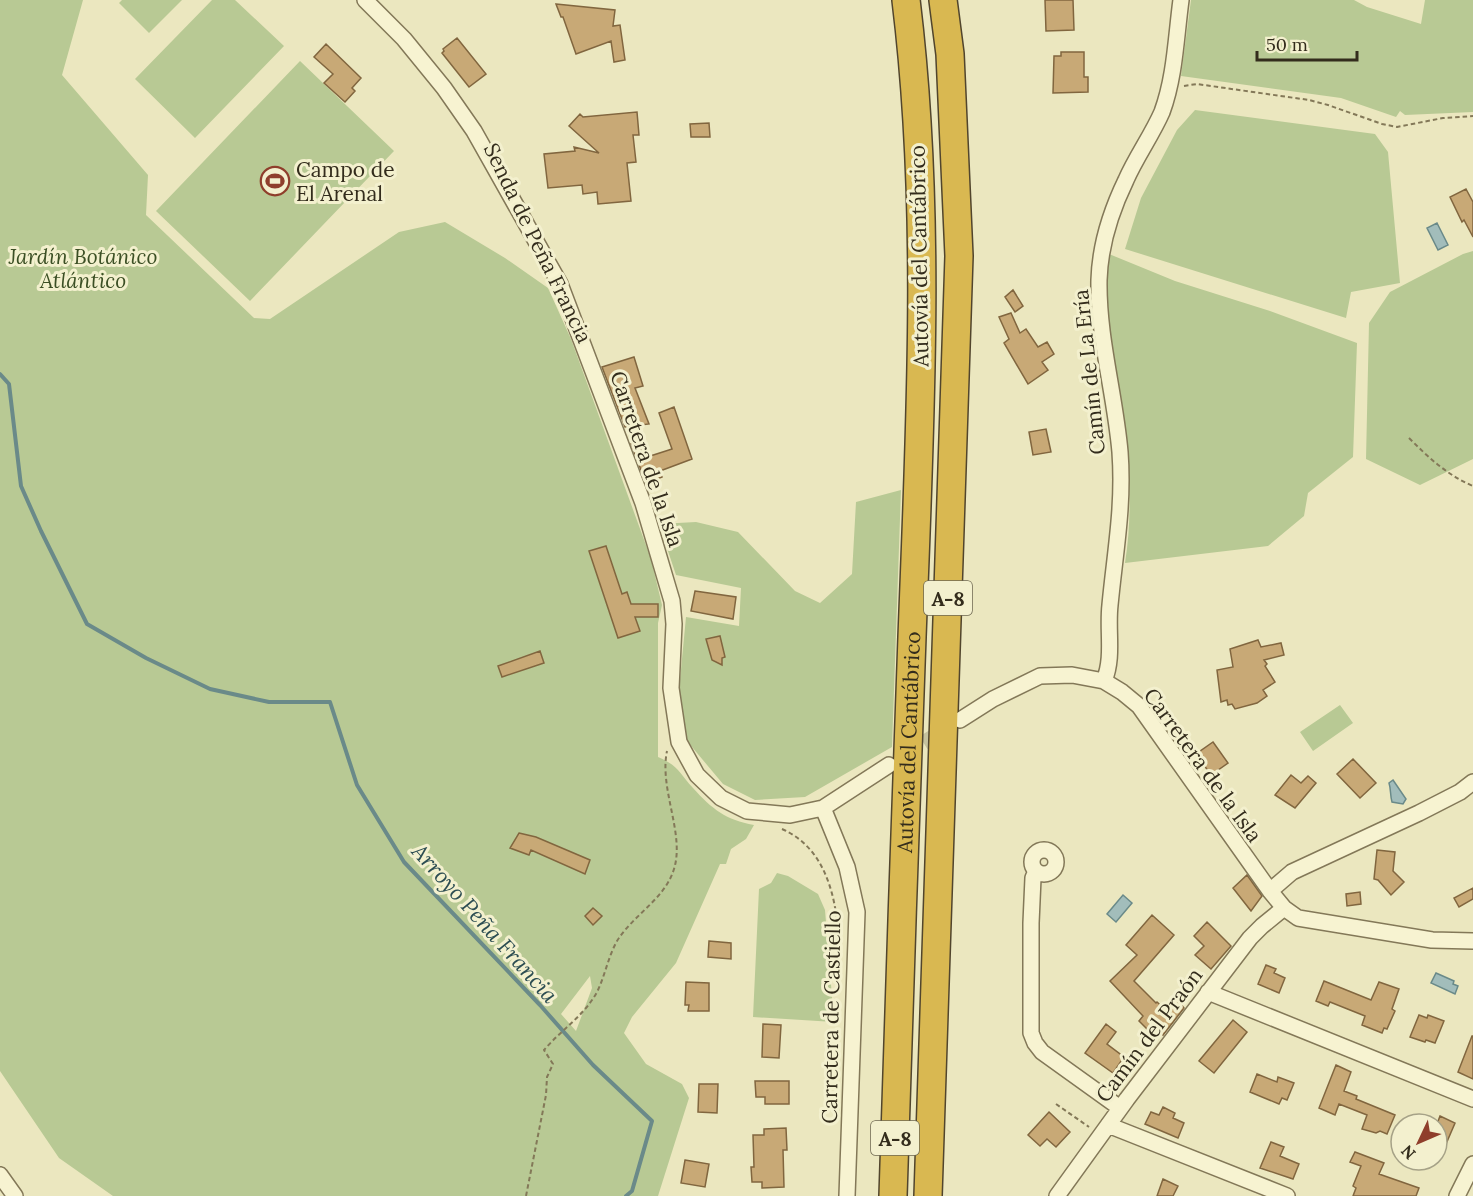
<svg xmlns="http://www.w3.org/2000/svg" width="1473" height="1196" font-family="Lora,serif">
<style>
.green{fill:#b8c994;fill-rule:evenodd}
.water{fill:#a2bdbb;stroke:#6a8a89;stroke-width:1.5}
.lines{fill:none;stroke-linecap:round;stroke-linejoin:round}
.stream{stroke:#6a8a89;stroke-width:4}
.building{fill:#c8a976;stroke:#81663f;stroke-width:1.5}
.street-tunnel{stroke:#c6c29e;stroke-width:15;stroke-dasharray:15 8;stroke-linecap:butt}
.street-casing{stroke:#837858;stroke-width:18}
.highway-casing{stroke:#51452d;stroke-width:30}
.path{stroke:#837858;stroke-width:2;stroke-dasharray:4.5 3;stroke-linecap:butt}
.street{stroke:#f7f3d1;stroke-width:15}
.highway{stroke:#d9b851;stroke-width:27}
.labels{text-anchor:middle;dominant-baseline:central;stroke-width:6;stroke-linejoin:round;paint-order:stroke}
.shield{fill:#f3f0ce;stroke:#6d6751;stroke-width:1.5}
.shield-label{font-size:20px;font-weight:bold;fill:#332c1c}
.poi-label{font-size:21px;fill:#332c1c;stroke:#f3f0ce;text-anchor:start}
.street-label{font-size:21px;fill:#332c1c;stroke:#f3f0ce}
.park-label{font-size:21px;font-style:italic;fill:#3b4f24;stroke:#f3f0ce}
.water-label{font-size:22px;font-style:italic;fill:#2c4d52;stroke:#f3f0ce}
</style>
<rect width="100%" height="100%" fill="#ebe7bf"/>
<!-- green -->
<path class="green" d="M0,0H83L62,75L148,175L146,215L254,318L270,319L399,232L445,222L505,258L548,288L571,339L651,559L662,605L658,623V757C679,766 679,773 693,788C712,809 726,820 754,825L746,839L731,849L726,864H720L676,963L632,1017L624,1033L646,1064L682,1084L689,1098L658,1196H113L59,1158L0,1071ZM590,976L592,988L576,1031L561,1014Z
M122,0H182L149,33L119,3Z
M212,0H235L284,46L195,138L135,79Z
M1191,0H1354L1367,7L1421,24L1425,0H1473V112L1405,115L1400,111L1396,117L1341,98L1181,76Z
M300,61L394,151L250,301L156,211Z
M1195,110L1375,134L1388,152L1400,283L1351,292L1346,318L1125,249L1141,198L1177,130Z
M1473,251V459L1420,485L1366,459L1369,323L1390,292L1463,254Z
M1109,254L1175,281L1270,311L1357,343L1353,457L1308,493L1304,516L1268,546L1125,563C1135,500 1127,439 1117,377C1113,347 1105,316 1105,286C1105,276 1108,265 1109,254Z
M901,490L892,747L805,797L755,800L723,784L687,741L679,690L686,617L739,626L741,588L676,575L659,524L696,522L738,532L795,591L820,603L852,574L856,502Z
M1340,705L1353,723L1313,751L1300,732Z
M777,873L788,876L818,894L825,910L834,1022L753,1017L759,889L771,883Z"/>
<!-- water -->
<path class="water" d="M1437,223L1448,245L1438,250L1427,228Z
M1393,780L1406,799L1403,804L1392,802C1390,795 1391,789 1389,783Z
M1123,895L1132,903L1116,922L1107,914Z
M1436,973L1454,981L1453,984L1458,986L1455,994L1431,983Z"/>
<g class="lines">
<!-- stream -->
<path class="stream" d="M0,374L9,384L21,486L41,531L87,624L146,658L210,689L269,702H330L357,785L404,862L540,1005L593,1065L652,1121L632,1191L626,1196"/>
</g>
<!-- building -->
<path class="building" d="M1045,0H1073L1074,30L1046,31Z
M556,4L615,10L613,26L620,25L625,60L614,62L611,41L576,54L563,17H561Z
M457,38L486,74L469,87L442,53L444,51L443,49Z
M326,44L361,78L352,88L355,91L345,102L324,83L333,74L314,57Z
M1061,52H1084V77H1088V92L1053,93L1054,56H1061Z
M637,112L639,135H633L636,162L627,163L631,201L598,204L597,192L583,194L582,185L548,188L544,154L575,151L574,147L599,153L569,126L580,114L583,117Z
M709,123L710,137H691L690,124Z
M1466,189L1473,202V237L1464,220L1462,222L1450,197Z
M1013,290L1023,306L1015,312L1005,297Z
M1011,313L1020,333L1026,329L1038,347L1047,342L1054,354L1042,362L1048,370L1028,384L1004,343L1009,339L999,317Z
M634,357L643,386L635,388L649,424L625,427L602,367Z
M674,407L692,459L660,471L662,477L646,483L631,444L638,441L644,458L672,449L659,413Z
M1046,429L1051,452L1033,455L1029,432Z
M606,546L622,594L627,592L631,604H658V617H635L640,631L618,638L589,551Z
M695,591L736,597L733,619L691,611Z
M720,636L725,657L722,658V665L712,660L706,639Z
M1258,640L1261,647L1281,643L1284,655L1264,660L1267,664L1265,666L1275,682L1263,690L1267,696L1257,703L1235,709L1232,704L1228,705L1227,700L1221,702L1217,670L1233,667L1230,649Z
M540,651L544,663L502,677L498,666Z
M1213,742L1228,763L1211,775L1196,754Z
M1353,759L1376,783L1360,798L1337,774Z
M1291,775L1301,783L1308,776L1316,783L1295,808L1275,795Z
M519,833L536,837L590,860L585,874L531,850L529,855L510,848Z
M1377,850L1395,852L1393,871L1404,882L1391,895L1378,880L1374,879Z
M1247,875L1262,896L1251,911L1233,888Z
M1473,888V899L1459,907L1454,898Z
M1360,892L1361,904L1347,906L1346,894Z
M593,908L602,916L593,925L585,916Z
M1152,915L1174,935L1134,981L1156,1003L1157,1002L1168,1012L1179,1002L1184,1008L1163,1035L1155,1027L1150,1032L1139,1021L1143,1016L1110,981L1137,955L1126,945Z
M1207,922L1231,946L1211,969L1195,955L1204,946L1194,936Z
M709,941L731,943V959L708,957Z
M1266,965L1276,969L1274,973L1285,978L1279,993L1258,984Z
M1324,981L1371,1000L1379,982L1399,989L1392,1009L1395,1011L1387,1029L1384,1028L1382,1033L1362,1025L1365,1016L1330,1002L1328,1006L1316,1001Z
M686,982L709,983V1011H688L689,1005H685Z
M1419,1015L1427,1018L1428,1015L1444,1021L1435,1043L1426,1040L1425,1042L1410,1037Z
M1233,1020L1247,1032L1214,1073L1199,1061Z
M763,1024L781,1025L779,1058L762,1057Z
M1106,1024L1116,1032L1107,1044L1124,1057L1113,1073L1085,1053Z
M1472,1036H1473V1079L1458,1072Z
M1336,1065L1351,1072L1344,1091L1357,1096L1356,1099L1395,1115L1387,1134L1380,1131L1376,1133L1362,1129L1367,1115L1339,1104L1335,1115L1319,1108Z
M1257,1074L1277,1082L1278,1077L1294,1083L1287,1100L1282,1098L1279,1104L1250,1092Z
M755,1081H789V1104H765V1097H756Z
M699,1084H718L717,1113L698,1112Z
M1163,1107L1175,1113L1173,1118L1184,1123L1178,1138L1145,1124L1151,1112L1159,1115Z
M1049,1112L1070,1132L1056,1147L1047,1139L1040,1146L1028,1135Z
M1440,1116L1455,1123L1446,1144L1437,1140V1124Z
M786,1128L787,1150H783L784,1187L762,1188V1182H752L751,1167H754L753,1135H764V1129Z
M1271,1142L1284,1147L1280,1156L1299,1164L1293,1179L1260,1168Z
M1355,1152L1384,1163L1379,1174L1419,1188L1416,1196H1353L1356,1188L1353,1186L1361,1166L1350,1162Z
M685,1160L709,1164L705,1187L681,1183Z
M1163,1179L1178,1186L1173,1196H1157Z"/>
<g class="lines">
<!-- street-tunnel -->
<path class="street-tunnel" d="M904,755L947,728"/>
<!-- street casing -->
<g class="street-casing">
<path id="street" d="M365,0L404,39L444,88L474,131L560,284L643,503L672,601L674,624L671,688L679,742L697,775L721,798L747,811L790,815L823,808L889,765
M1104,681C1114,657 1107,631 1110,605C1115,552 1124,506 1120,452C1115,394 1098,338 1099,280C1100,246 1111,211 1126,180C1136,157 1152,135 1162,112C1175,77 1176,37 1181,0
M960,720L993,699L1040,676L1072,675L1104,681L1122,692L1139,706L1270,891L1284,908L1298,918L1432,940L1473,941
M823,808L847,867L857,912L847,1196
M1032 862a12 12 0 1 1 24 0a12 12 0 1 1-24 0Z
M1036,871L1033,878L1031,923V1033L1035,1043L1042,1052L1120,1108
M1270,891L1292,872L1419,813L1460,792L1473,782
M1208,992L1473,1099
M1108,1125L1287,1196
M0,1175L15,1196
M1057,1196L1127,1099L1250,938L1262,926L1284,908
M1457,1196L1473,1164"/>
</g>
<!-- highway casing -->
<g class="highway-casing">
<g id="highway">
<path id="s1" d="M893,1196C900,1010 904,823 912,637C920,425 932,211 906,0"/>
<path d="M928,1196L959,256L950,54L943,0"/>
</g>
</g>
<!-- path -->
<path class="path" d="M1184,86L1197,84L1309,100L1328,105L1382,124L1397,127L1443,118L1473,116
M1409,438C1429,458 1447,475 1473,486
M782,829C832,851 838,910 840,958
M1056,1104L1089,1127
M526,1196L546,1095L547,1077L553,1064L544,1050C561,1030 584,1016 597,992C605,976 608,957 617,941C633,915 665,899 674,869C685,834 659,789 667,751"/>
<!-- street -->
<use href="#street" class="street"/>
<!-- highway -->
<use href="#highway" class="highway"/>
</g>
<!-- icons -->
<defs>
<g id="stadium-ring" transform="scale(1.5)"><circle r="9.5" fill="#f3f0ce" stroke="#8f3e2b" stroke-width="1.5"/><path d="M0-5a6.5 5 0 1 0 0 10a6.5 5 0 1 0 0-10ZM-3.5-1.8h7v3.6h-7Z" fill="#8f3e2b"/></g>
</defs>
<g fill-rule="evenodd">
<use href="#stadium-ring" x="275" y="181"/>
</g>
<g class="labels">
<!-- shield labels -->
<g class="shield">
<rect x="924" y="581" width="48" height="34" rx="4.5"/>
<rect x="871" y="1121" width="48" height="34" rx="4.5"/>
</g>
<g class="shield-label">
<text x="948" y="598">A-8</text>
<text x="895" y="1138">A-8</text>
</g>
<!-- poi labels -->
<g class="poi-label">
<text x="296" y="169">Campo de<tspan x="296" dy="24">El Arenal</tspan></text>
</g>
<!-- street labels -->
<g class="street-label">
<text transform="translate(538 243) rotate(64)">Senda de Peña Francia</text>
<text transform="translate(919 256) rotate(-91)">Autovía del Cantábrico</text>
<text transform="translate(1089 372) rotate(-96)">Camín de La Ería</text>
<text transform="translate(647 459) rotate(71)">Carretera de la Isla</text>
<text stroke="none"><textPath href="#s1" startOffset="454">Autovía del Cantábrico</textPath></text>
<text transform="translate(1203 765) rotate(54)">Carretera de la Isla</text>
<text transform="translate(831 1017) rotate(-89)">Carretera de Castiello</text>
<text transform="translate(1149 1035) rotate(-53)">Camín del Praón</text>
</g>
<!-- park labels -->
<g class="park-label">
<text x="83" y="256">Jardín Botánico<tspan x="83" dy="24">Atlántico</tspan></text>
</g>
<!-- water labels -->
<g class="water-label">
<text transform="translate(485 923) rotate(48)">Arroyo Peña Francia</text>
</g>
</g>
<!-- north arrow -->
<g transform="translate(1419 1142) rotate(226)"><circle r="28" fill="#f3f0ce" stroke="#a6a287" stroke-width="1.5"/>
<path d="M0-4.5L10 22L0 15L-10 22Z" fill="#8f3e2b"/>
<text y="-9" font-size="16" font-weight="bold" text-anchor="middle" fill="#332c1c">N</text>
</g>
<!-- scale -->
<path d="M1257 51v9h100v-9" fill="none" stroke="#332c1c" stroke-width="3"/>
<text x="1266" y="51" font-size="18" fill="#332c1c" stroke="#f3f0ce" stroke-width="4.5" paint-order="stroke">50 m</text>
</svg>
